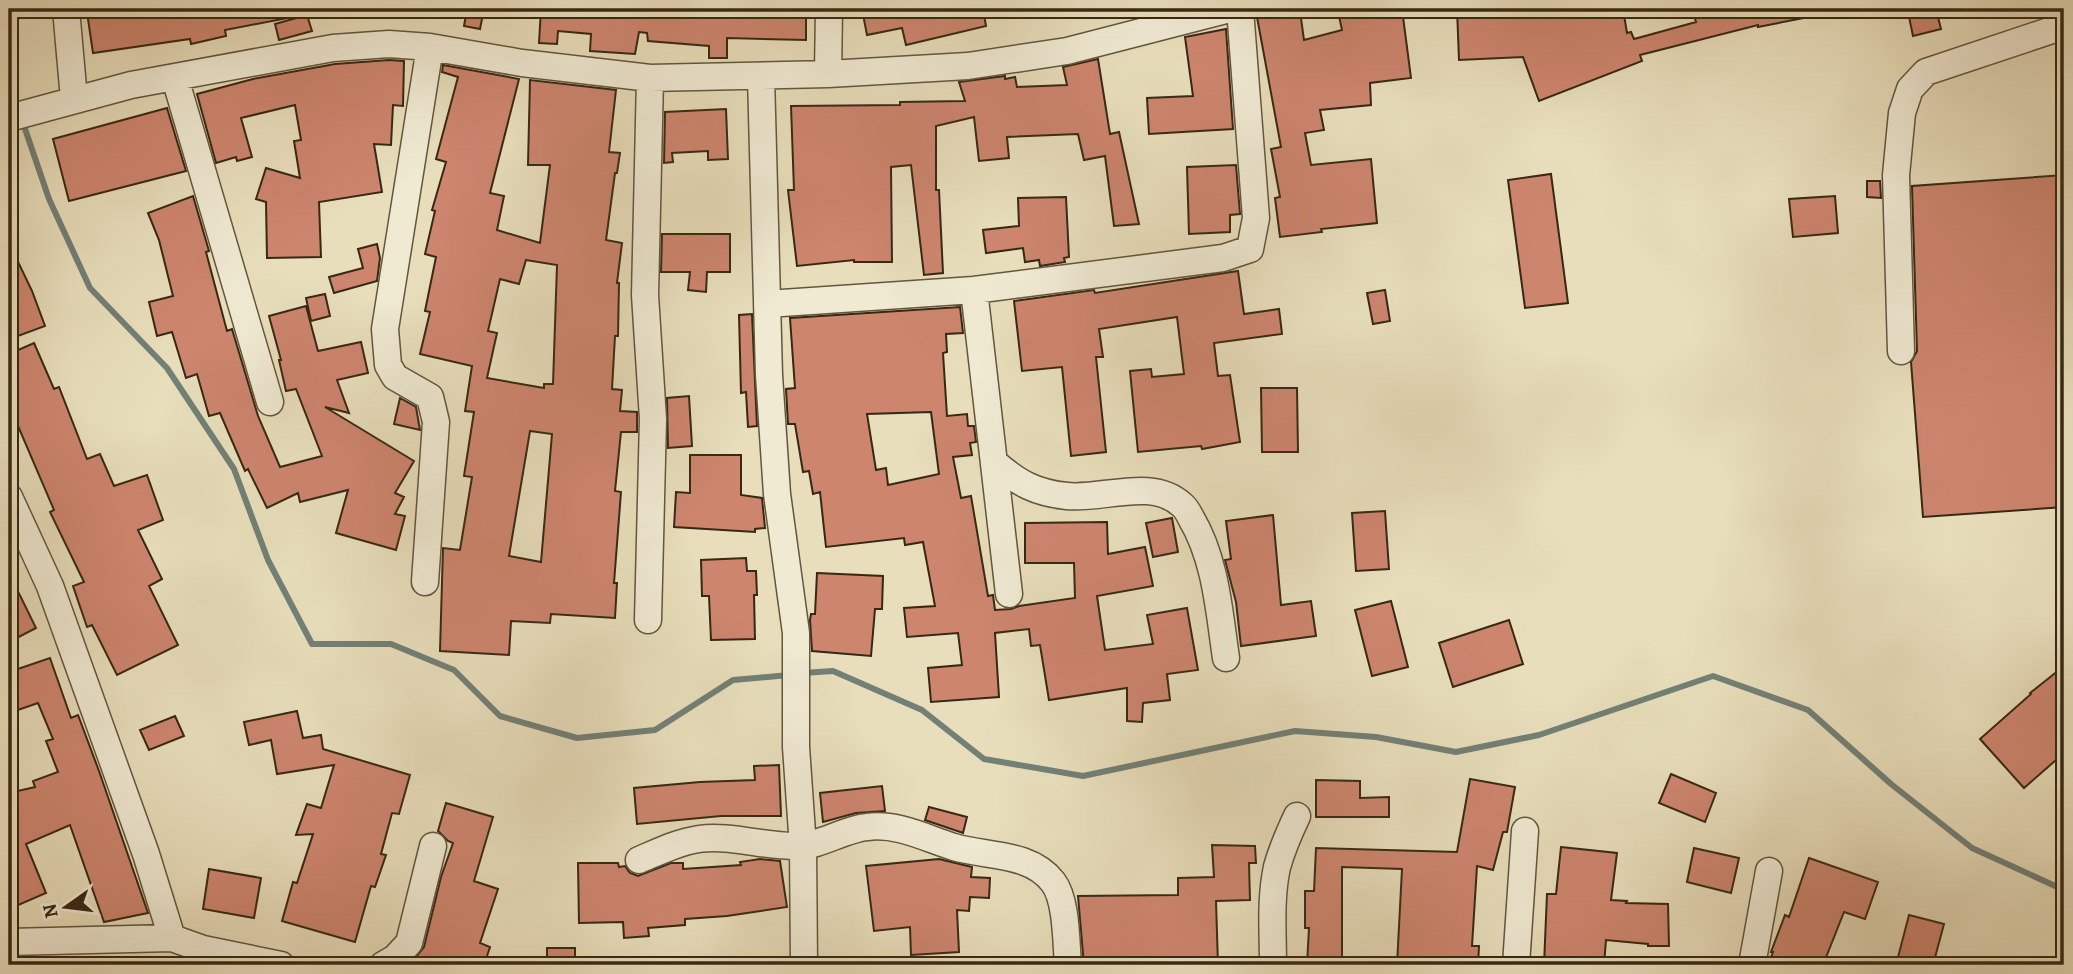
<svg xmlns="http://www.w3.org/2000/svg" width="2073" height="974" font-family="Alegreya,serif">
<style>
.lines{fill:none;stroke-linecap:round;stroke-linejoin:round}
.stream{stroke:#728076;stroke-width:6}
.building{fill:#cd856e;stroke:#372814;stroke-width:2;fill-rule:evenodd}
.minor-casing{stroke:#63563e;stroke-width:29}
.minor{stroke:#f0ead3;stroke-width:26}
</style>
<rect width="100%" height="100%" fill="#e8debb"/>
<filter id="stains"><feTurbulence type="fractalNoise" baseFrequency=".00286" numOctaves="4"/><feColorMatrix values="0 0 0 0 .2 0 0 0 0 .09 0 0 0 0 .02 0 0 0 .5 -.17"/></filter>
<radialGradient id="worn" r=".72"><stop offset=".6" stop-color="#630" stop-opacity="0"/><stop offset="1" stop-color="#630" stop-opacity=".3"/></radialGradient>
<g class="lines">
<!-- stream -->
<path class="stream" d="M9,81L18,109
M23,123L49,199L90,288L167,368L234,469L268,560L312,644H391L454,670L500,716L577,738L655,730L733,680L789,675
M803,673L833,671L922,710L984,759L1083,776L1295,731L1376,737L1456,752L1539,735L1713,676L1808,710L1891,784L1972,848L2064,890"/>
</g>
<!-- building -->
<path class="building" d="M108,9H292L293,17L225,30L226,36L191,44L190,39L93,53L87,12Z
M467,9H484L480,29L464,26Z
M541,9H806V40L727,38V58H709V46L648,41L647,33L639,32L635,54L590,51L591,34L558,31L557,44L539,43Z
M862,9H983L986,26L906,45L902,28L867,35Z
M1402,9L1411,78L1370,83L1371,105L1320,110L1324,130L1305,133L1311,165L1371,159L1377,223L1321,229L1322,232L1280,237L1275,198L1280,197L1271,149L1281,147L1257,17L1300,11L1304,40L1342,30L1339,16Z
M1457,9H1623L1627,33L1631,32L1634,39L1696,22L1692,9H1808L1809,17L1758,27V25L1640,55L1642,61L1539,101L1523,57L1459,60Z
M1923,9H1936L1941,29L1913,36L1908,12Z
M307,15L312,31L279,40L275,24Z
M1226,29L1233,129L1149,134L1147,98L1193,96L1185,37Z
M1098,59L1110,134L1119,132L1139,224L1114,226L1105,156L1084,160L1078,134L1007,137L1009,158L979,161L974,117L936,126V190H939L943,273L924,275L911,165L891,167L892,262H854V260L797,266L788,190H794L791,106L900,105V102L965,101L959,82L1005,76V79L1015,77L1017,87L1067,85L1063,67Z
M389,60L404,61L403,106L393,105L391,145L374,144L382,192L319,202L321,257L267,258L266,202L256,199L266,168L300,178L294,141L301,140L295,105L241,118L252,157L237,161L236,157L216,163L197,94L253,79L335,64Z
M443,65L519,79L490,193L504,196L497,230L540,243L550,165H528L530,80L616,90L609,152L620,153L617,173H615L606,240L622,243L617,283H619L618,336H615L612,389L622,390L620,411L637,412V432H621L615,491L621,492L614,583H617L615,618L551,614L550,623L511,621L509,655L440,651L443,548L460,550L472,477L464,476L474,412L465,411L472,366L420,354L430,312L425,311L436,257L425,254L435,211L432,210L446,162L436,159L458,77L442,72ZM526,260L557,265L553,384H544V388L487,378L497,333L488,331L500,279L519,284ZM530,431L552,434L541,562L509,556Z
M167,108L186,171L69,201L53,139Z
M726,109L728,159L708,160V151L672,153L673,162L664,163L665,112Z
M1236,165L1240,214L1230,215V232L1189,234L1187,167Z
M1551,174L1568,303L1525,308L1508,180Z
M2064,175V507L1923,517L1911,362L1917,351L1912,186Z
M1867,181H1880L1881,198L1867,197Z
M193,196L209,251L206,252L227,331L232,329L258,416L280,467L322,456L296,389L286,391L279,360H281L269,316L306,306L318,351L361,342L368,373L337,380L349,413L325,407L414,461L395,493L404,497L395,514L405,516L396,550L336,533L348,490L300,502L298,493L267,508L248,469L245,471L220,413L209,416L197,374L186,378L172,332L157,336L149,302L173,296L159,240L148,213Z
M1835,196L1838,233L1793,237L1789,199Z
M1066,197L1069,257L1064,258L1065,262L1040,266L1039,260L1025,262L1023,248L986,253L983,230L1019,226L1018,198Z
M662,234H730V272H707L706,292L688,290L690,272H661Z
M9,243L32,291L45,326L18,336L9,310Z
M377,244L380,258L377,281L334,293L329,277L363,268L358,249Z
M1238,271L1244,314L1279,309L1282,334L1214,343L1218,376L1230,375L1240,442L1202,449L1201,446L1138,452L1130,371L1151,369L1152,377L1184,374L1177,317L1099,329L1103,357H1096L1106,452L1071,456L1062,367L1022,371L1014,301L1094,290L1095,293Z
M1385,290L1390,321L1373,324L1367,293Z
M325,294L330,316L311,321L306,298Z
M960,307L963,333L946,334L947,352L943,353L947,416L967,414L968,426H974L976,442L970,443L972,455L953,457L961,498L971,496L988,596L993,595L995,610L1011,609L1019,606L1075,598L1074,563H1025V523L1107,522L1108,554L1145,547L1153,586L1097,596L1105,650L1153,644L1147,615L1187,608L1198,670L1167,674L1170,700L1143,703L1142,722L1127,721V688L1049,700L1040,645L1031,646L1029,629L995,633L999,697L931,702L928,668L962,665L958,633L907,637L904,608L935,606L923,542L905,545L904,538L826,547L820,492L813,494L809,471L803,472L795,424H788L786,389L795,388L790,318ZM931,412L939,474L888,485L886,468L876,470L867,414Z
M752,314L757,426L748,427L746,392L741,393L739,315Z
M34,343L54,389L59,387L87,459L100,454L114,486L147,475L163,520L138,530L162,579L149,586L178,645L117,675L92,625L87,627L73,586L84,582L50,512L54,510L9,405V354Z
M1261,388H1297L1298,452H1262Z
M689,396L692,446L668,448L667,398Z
M400,398L416,407L420,430L394,424Z
M690,455H741V495L762,498L765,528L755,529V532L674,527L676,492L690,493Z
M1385,511L1389,569L1356,571L1352,513Z
M1273,515L1281,605L1311,601L1316,636L1241,646L1236,602L1225,560L1231,559L1226,521Z
M1172,518L1178,552L1153,557L1146,523Z
M746,558L747,571H756L757,595H754L755,639L711,640L709,596H702L701,560Z
M9,573L36,628L9,642Z
M817,573L883,576L882,609H875L871,656L812,651L810,620L811,614H815Z
M1391,601L1408,667L1372,676L1355,610Z
M1509,620L1523,664L1453,687L1439,643Z
M50,658L71,718L78,715L99,771L148,913L104,922L70,825L26,844L46,893L9,909V869L16,866L9,837V793L35,787L33,781L58,772L46,741L53,739L38,703L9,713V672Z
M2064,666V753L2024,788L1980,739L2031,694L2030,693Z
M297,711L303,738L321,735L323,749L410,775L399,814L392,813L381,854L386,855L375,887L371,886L355,942L282,921L293,882L297,883L313,834L296,835L307,804L321,808L334,765L277,774L271,740L249,745L244,722Z
M175,716L184,736L149,750L140,730Z
M779,765L781,816H721L637,824L634,788L700,782L755,780L754,766Z
M1671,774L1716,793L1705,822L1659,803Z
M1470,779L1515,787L1507,832H1503L1493,870L1477,866L1472,946H1479L1478,965H1397L1402,869L1342,867V965H1307L1309,928H1305V891H1314L1316,848L1457,852Z
M1316,780L1360,781V798L1389,797V817H1316Z
M882,786L885,811L856,813L823,822L820,793Z
M446,803L493,817L474,881L498,889L480,943L490,947L484,965H422L412,962L424,947L441,877L453,843L448,841L438,831Z
M929,807L967,817L963,833L925,820Z
M1212,845L1255,846L1256,863H1249L1250,900L1216,901L1218,965H1084L1078,896L1178,895V878L1214,877Z
M1561,847L1617,853L1611,900L1627,901L1626,903L1668,904L1669,946H1648V944L1606,940L1604,965H1544L1547,894H1556Z
M1694,848L1739,858L1731,893L1687,882Z
M1809,858L1878,882L1865,919L1844,912L1823,965H1768L1773,952H1771L1785,915L1789,917Z
M760,859L780,861L787,907L727,916L685,919V925L648,928L649,936L624,938L623,922L579,923L578,863H618L619,867L625,866L630,873L638,876L671,863H683V869L741,865L740,862Z
M939,859L972,867L971,877L990,878L989,898L970,897L969,911L957,910L959,952L911,955L910,927L874,931L866,866Z
M209,869L261,878L254,918L203,909Z
M1909,915L1944,924L1933,965H1896Z
M547,948H575V965H547Z"/>
<g class="lines">
<!-- minor casing -->
<g class="minor-casing">
<path id="minor" d="M66,9L74,99
M828,74L829,9
M761,76L769,375L777,494L796,633V747L803,847L804,965
M175,78L270,402
M9,118L131,85L333,48L389,44L430,47L522,63L650,78L828,74L968,66L1067,51L1230,9
M974,290L1009,594
M767,304L974,290L1223,258L1250,249L1256,218L1240,9
M1901,351L1896,175L1902,113L1910,89L1926,72L2064,26
M995,463C1018,483 1036,493 1067,496C1103,500 1152,477 1182,505C1186,508 1189,514 1191,518C1216,560 1219,611 1226,658
M9,497L50,586L146,854L172,938
M425,582L436,422L430,397L395,377L388,365L385,329L430,47
M648,620L653,419L645,295L650,78
M639,860C658,852 678,842 699,839C730,834 769,848 800,846C819,846 845,829 867,827C898,823 925,838 954,847C987,857 1030,852 1053,882C1067,900 1066,943 1068,965
M9,942L172,938L203,949L281,965
M383,965L395,958L409,943L433,846
M1273,965C1273,933 1270,899 1277,867C1282,849 1289,833 1297,816
M1516,965L1525,831
M1752,965L1769,871"/>
</g>
<!-- minor -->
<use href="#minor" class="minor"/>
</g>
<!-- margin -->
<rect width="2073" height="974" fill="none" stroke="#e8debb" stroke-width="35"/>
<rect x="10" y="10" width="2052" height="953" fill="none" stroke="#372814" stroke-width="3.5"/>
<rect x="18" y="18" width="2038" height="939" fill="none" stroke="#372814" stroke-width="2"/>
<!-- north arrow -->
<g transform="translate(66 907) rotate(256)" stroke="#f0ead3" stroke-width="5" paint-order="stroke">
<path d="M0-5L12 26L0 18L-12 26Z" fill="#372814"/>
<text y="-10" font-size="19" font-weight="bold" text-anchor="middle" fill="#372814">N</text>
</g>
<rect width="100%" height="100%" filter="url(#stains)"/>
<rect width="100%" height="100%" fill="url(#worn)"/>
</svg>
